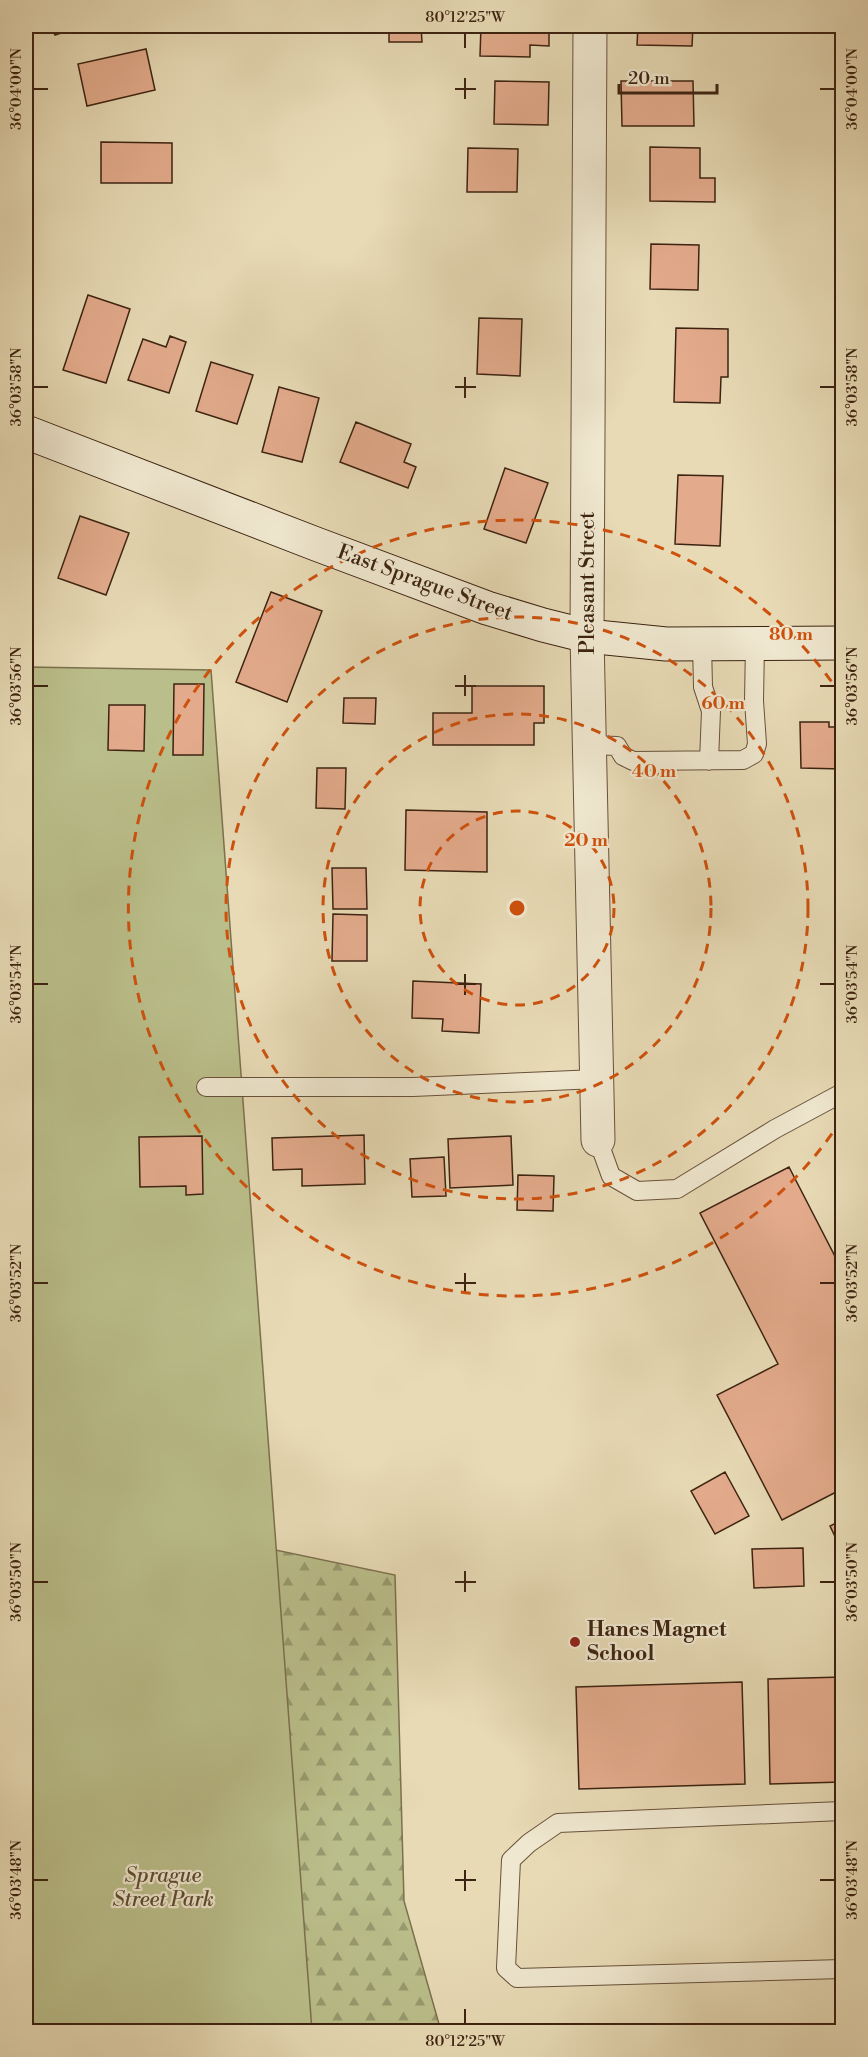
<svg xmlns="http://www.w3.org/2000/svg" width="868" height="2057" font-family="'Libre Bodoni',serif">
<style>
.forest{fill:url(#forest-firs);stroke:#7c704e;stroke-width:1.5}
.park{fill:#babe8a;stroke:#7c704e;stroke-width:1.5}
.building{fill:#e3ab8c;stroke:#3d2311;stroke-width:1.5}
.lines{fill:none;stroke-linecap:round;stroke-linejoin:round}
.lane-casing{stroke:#68513a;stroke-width:20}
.street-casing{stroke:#68513a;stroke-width:35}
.secondary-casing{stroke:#3d2311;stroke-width:35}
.lane{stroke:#efe7cf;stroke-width:18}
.street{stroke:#efe7cf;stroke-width:33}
.secondary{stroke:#efe7cf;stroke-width:33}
.ticks{fill:none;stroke:#3d2311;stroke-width:2}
.ring{fill:none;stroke:#ce510d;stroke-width:3;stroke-dasharray:10 8}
.poi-dot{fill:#8f2418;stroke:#efe7cf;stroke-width:2}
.labels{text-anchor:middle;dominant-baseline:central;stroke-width:4.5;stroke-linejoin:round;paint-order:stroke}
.street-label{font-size:21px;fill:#3d2311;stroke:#efe7cf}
.poi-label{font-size:21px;font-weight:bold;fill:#3d2311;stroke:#efe7cf;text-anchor:start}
.park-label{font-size:21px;font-style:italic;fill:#5c4a2f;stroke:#efe7cf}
.centre{fill:#ce510d;stroke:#efe7cf;stroke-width:3}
.ring-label{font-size:18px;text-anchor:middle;font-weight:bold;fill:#ce510d;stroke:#efe7cf;stroke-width:4.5;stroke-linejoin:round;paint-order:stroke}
.neatline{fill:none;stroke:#3d2311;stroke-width:2}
.ticks-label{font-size:15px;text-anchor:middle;fill:#3d2311}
</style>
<defs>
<pattern id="forest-firs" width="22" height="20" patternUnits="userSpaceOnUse" patternTransform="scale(1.5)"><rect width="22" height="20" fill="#babe8a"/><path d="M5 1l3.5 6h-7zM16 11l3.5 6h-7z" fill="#989a6f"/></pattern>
</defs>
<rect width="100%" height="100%" fill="#e7dab5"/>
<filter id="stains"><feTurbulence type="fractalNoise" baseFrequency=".00333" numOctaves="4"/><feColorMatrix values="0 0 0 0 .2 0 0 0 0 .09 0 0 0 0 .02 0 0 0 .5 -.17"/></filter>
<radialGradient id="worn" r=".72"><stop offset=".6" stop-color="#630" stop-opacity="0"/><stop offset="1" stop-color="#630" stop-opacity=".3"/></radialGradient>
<!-- forest -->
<path class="forest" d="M26,984L170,1528L395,1575L404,1901L441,2031H26Z
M842,2027V2031H773Z"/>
<!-- park -->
<path class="park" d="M26,667L211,670L312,2031L26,2032Z"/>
<!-- building -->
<path class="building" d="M51,26H83L55,35Z
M389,26H421L422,42H389Z
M481,26H549V46L530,45V57L480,56Z
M638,26H693L692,46L637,45Z
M146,49L155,90L87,106L78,64Z
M495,81L549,82L548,125L494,124Z
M621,81H693L694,126H622Z
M101,142L172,143V183H101Z
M650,147L700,148V178H715V202L650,201Z
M468,148L518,149L517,192H467Z
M651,244L699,245L698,290L650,289Z
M88,295L130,309L106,383L63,370Z
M479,318L522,319L520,376L477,374Z
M676,328L728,329V377H721L720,403L674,402Z
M170,336L186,342L169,393L128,380L143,339L166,347Z
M211,362L253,375L237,424L196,411Z
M279,387L319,398L302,462L262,452Z
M356,422L411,444L404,462L416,467L408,488L340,462Z
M505,468L548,483L526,543L484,529Z
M678,475L723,476L720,546L675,544Z
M80,516L129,533L106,595L58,578Z
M271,592L322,611L287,702L236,682Z
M174,684H204L203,755H173Z
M472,686H544V723H534V745H433V713H472Z
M344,698H376L375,724L343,723Z
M109,705H145L144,751L108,750Z
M800,722H829V727H842V769L801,768Z
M317,768H346L345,809L316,808Z
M406,810L487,812V872L405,870Z
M332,868H366L367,909H333Z
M333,914L367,915V961H332Z
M413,981L481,984L479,1033L442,1031L443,1019L412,1018Z
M364,1135L365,1184L302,1186V1169L273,1170L272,1138Z
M202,1136L203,1194L186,1195V1186L140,1187L139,1137Z
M511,1136L513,1185L450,1188L448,1139Z
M444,1157L446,1196L412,1197L410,1159Z
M789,1167L842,1270V1489L782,1520L717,1395L778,1364L700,1213Z
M518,1175L554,1176L553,1211L517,1210Z
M725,1472L749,1516L715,1534L691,1491Z
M842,1520V1551L830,1526Z
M803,1548L804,1586L754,1588L752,1549Z
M842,1677V1782L770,1784L768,1679Z
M742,1682L745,1784L579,1789L576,1687Z"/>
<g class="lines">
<!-- lane casing -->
<g class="lane-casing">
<path id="lane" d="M702,644L703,687L711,711L709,761
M590,745L617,746L623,756L633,761L743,760L754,754L757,744L754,701L755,644
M206,1087H413L597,1079
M598,1140L611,1176L637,1191L677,1189L775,1129L842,1093
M842,1811L558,1823L529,1843L511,1860L506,1968L517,1978L842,1969"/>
</g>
<!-- street casing -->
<g class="street-casing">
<path id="street" d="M590,26L587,636L598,1140"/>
</g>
<!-- secondary casing -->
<g class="secondary-casing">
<path id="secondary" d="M26,432L316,544L487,608L543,625L587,636L666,644L842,643"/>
</g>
<!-- lane -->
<use href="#lane" class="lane"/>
<!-- street -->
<use href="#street" class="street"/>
<!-- secondary -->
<use href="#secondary" class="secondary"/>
</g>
<!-- ticks -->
<path class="ticks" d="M465,33V48M465,78V99M33,89H48M455,89H476M820,89H835M465,377V398M33,387H48M455,387H476M820,387H835M465,675V696M33,686H48M455,686H476M820,686H835M465,974V995M33,984H48M455,984H476M820,984H835M465,1273V1294M33,1283H48M455,1283H476M820,1283H835M465,1571V1592M33,1582H48M455,1582H476M820,1582H835M465,1870V1891M33,1880H48M455,1880H476M820,1880H835M465,2009V2024"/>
<!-- distance rings -->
<g class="ring">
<circle cx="517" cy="908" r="97"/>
<circle cx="517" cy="908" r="194"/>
<circle cx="517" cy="908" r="291"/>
<path d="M842 1119A388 388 0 1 1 842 697"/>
</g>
<!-- markers -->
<circle class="poi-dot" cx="575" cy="1642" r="6"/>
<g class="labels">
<!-- street labels -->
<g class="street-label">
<text transform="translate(425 583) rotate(20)">East Sprague Street</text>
<text transform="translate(588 583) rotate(-90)">Pleasant Street</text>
</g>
<!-- poi labels -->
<g class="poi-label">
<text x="587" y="1630">Hanes Magnet<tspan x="587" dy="24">School</tspan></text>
</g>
<!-- park labels -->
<g class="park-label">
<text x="163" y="1876">Sprague<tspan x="163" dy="24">Street Park</tspan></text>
</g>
</g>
<circle cx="517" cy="908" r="9" class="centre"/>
<g class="ring-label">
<text x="791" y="640">80 m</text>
<text x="723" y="709">60 m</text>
<text x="654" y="777">40 m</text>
<text x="586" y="846">20 m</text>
</g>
<!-- margin -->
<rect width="868" height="2057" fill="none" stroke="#e7dab5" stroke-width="66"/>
<!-- scale -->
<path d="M619 84v9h98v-9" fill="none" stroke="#3d2311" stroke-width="3"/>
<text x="628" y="84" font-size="18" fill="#3d2311" stroke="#efe7cf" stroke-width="4.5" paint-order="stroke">20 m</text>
<rect x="33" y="33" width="802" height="1991" class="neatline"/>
<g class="ticks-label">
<text x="465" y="22">80°12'25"W</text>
<text transform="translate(16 89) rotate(-90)" y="5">36°04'00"N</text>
<text transform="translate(852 89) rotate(-90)" y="5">36°04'00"N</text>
<text transform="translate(16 387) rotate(-90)" y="5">36°03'58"N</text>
<text transform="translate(852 387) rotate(-90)" y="5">36°03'58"N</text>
<text transform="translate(16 686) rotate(-90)" y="5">36°03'56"N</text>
<text transform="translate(852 686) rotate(-90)" y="5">36°03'56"N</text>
<text transform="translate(16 984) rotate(-90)" y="5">36°03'54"N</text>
<text transform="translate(852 984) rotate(-90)" y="5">36°03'54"N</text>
<text transform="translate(16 1283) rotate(-90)" y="5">36°03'52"N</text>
<text transform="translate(852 1283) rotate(-90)" y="5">36°03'52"N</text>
<text transform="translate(16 1582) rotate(-90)" y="5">36°03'50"N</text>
<text transform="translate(852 1582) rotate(-90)" y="5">36°03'50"N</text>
<text transform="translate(16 1880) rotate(-90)" y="5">36°03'48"N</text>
<text transform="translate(852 1880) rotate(-90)" y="5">36°03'48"N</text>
<text x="465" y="2046">80°12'25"W</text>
</g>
<rect width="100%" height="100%" filter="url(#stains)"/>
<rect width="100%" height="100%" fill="url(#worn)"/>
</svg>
